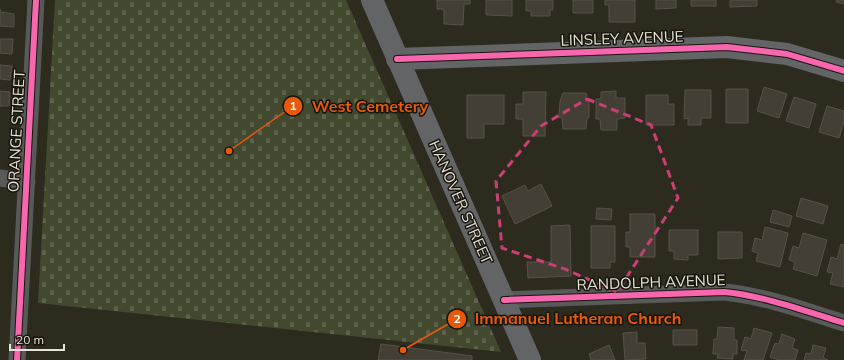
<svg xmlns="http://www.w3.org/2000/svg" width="844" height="360" font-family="Mulish,sans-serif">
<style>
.cemetery{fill:url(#cemetery-stones)}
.building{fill:#443f35;stroke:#575248}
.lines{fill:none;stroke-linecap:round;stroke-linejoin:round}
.street{stroke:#585a5a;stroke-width:17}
.secondary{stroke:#626465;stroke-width:22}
.cycleway-casing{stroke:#18160c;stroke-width:8}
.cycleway{stroke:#f766af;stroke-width:6}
.marked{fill:none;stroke:#c94174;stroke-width:3;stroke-dasharray:8 5;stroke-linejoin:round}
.labels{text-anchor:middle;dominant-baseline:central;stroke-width:3;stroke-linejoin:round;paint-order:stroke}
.street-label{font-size:15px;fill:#e7e3d6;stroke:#18160c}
.leader{fill:none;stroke:#e8590c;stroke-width:1.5}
.callout-dot{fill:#e8590c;stroke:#18160c;stroke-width:1.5}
.mark-label{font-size:12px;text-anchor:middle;font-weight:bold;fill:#fff}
.callout-label{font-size:16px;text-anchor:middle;font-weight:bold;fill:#e8590c;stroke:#18160c;stroke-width:3;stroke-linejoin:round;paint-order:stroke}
</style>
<defs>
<pattern id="cemetery-stones" width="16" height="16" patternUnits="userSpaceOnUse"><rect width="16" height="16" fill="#42492e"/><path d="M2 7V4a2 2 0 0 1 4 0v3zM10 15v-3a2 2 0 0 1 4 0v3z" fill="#5d634c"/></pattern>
</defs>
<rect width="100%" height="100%" fill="#2d2a1e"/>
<!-- cemetery -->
<path class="cemetery" d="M55,0H346L501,352L38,303Z"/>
<!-- building -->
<path class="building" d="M437,0H470V4H464L463,25L444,24V9H437Z
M486,0H512V16L486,15Z
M526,0H553V10H550V16H531V11H526Z
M573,0H593V13H573Z
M605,0H635V22H609V5H605Z
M656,0H676V8L656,9Z
M691,0H716V6H691Z
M730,0H757V6L730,7Z
M837,0H844V4L836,2Z
M0,9V12L14,14V27L0,26Z
M0,39H13L12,54L0,53Z
M0,65L12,66L10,80L0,79Z
M764,87L787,94L779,118L757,111Z
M726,89H748V123H726Z
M685,90H711V118H701V125H688V118L684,119Z
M0,91L10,92L9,106H0Z
M616,91V98H625V118L617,119V130H601L600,119H596V99H601V92Z
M523,92H546L545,136H523V119H516V104H523Z
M563,93H586L587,101L589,102V117L587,118L586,129H563L562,118L559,117L560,101Z
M467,95H504V124H484V138H467Z
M646,95H668V104H674V125H646Z
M794,97L816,104L809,128L786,121Z
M827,106L844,111V121L839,138L819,132Z
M541,184L552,206L515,224L502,196L525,185L528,191Z
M801,198L828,206L823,224L796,216Z
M597,208L612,209L611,220L596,219Z
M773,210L792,216L789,227L770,222Z
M630,214H655V257H630V247H626V232H630Z
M570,225L571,276L528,278L527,262H551V226Z
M591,226H615V262H610V268H591Z
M765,227L788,233L780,267L756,261L758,253L752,251L755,238L762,240Z
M669,230H698V255H688V260L674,259V251H669Z
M718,232H742V258L718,259Z
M803,233L827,240L817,276L793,269L795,262L789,260L793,246L799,248Z
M841,244L844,245V287L830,284L833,273L827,272L831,257L837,259Z
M718,327L734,328V340H737V354H733V359L717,358L718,354H713L714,339H717Z
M754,328L772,333L763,360H744L747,351L741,350L745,337L751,339Z
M673,330H697V345H673Z
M637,332V343H645L646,359L625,360L623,333Z
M782,334L795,339L792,348L798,350L795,360H779L770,357L775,343L779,344Z
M381,344L472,356V360H378Z
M609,345L615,360H591L589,354Z
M813,345L826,348L823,358L828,360H804L806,353L811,354Z"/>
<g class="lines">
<!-- street -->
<path class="street" d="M0,178L27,182
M504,300L724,292C765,296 805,311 844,323
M17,360L36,0"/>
<!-- secondary -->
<path class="secondary" d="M372,0L530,360
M397,59L727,47L787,54L844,71"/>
<!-- cycleway casing -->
<g class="cycleway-casing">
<path id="cycleway" d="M397,59L727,47L787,54L844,71
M504,300L724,292C765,296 805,311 844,323
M17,360L36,0"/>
</g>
<!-- cycleway -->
<use href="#cycleway" class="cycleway"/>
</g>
<!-- marked area -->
<path class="marked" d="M587,99L651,125L678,198L617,292L565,269L502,248L496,181L541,126Z"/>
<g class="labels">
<!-- street labels -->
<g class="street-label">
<text transform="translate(622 38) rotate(-2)">LINSLEY AVENUE</text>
<text transform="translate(16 131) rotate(-87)">ORANGE STREET</text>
<text transform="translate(461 202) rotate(66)">HANOVER STREET</text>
<text transform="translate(651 282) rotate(-2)">RANDOLPH AVENUE</text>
</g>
</g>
<!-- callouts -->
<path class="leader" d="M229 151L293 106M403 350L457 319"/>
<g class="callout-dot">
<circle cx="229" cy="151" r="4"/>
<circle cx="403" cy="350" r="4"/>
<circle cx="293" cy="106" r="10"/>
<circle cx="457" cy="319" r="10"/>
</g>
<g class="mark-label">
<text x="293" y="110">1</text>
<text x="457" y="323">2</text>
</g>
<g class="callout-label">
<text x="370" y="112">West Cemetery</text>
<text x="578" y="324">Immanuel Lutheran Church</text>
</g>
<!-- scale -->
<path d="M10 344v6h54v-6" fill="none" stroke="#e7e3d6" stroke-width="2"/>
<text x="16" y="344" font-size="12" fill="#e7e3d6" stroke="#18160c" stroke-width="3" paint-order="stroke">20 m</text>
</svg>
